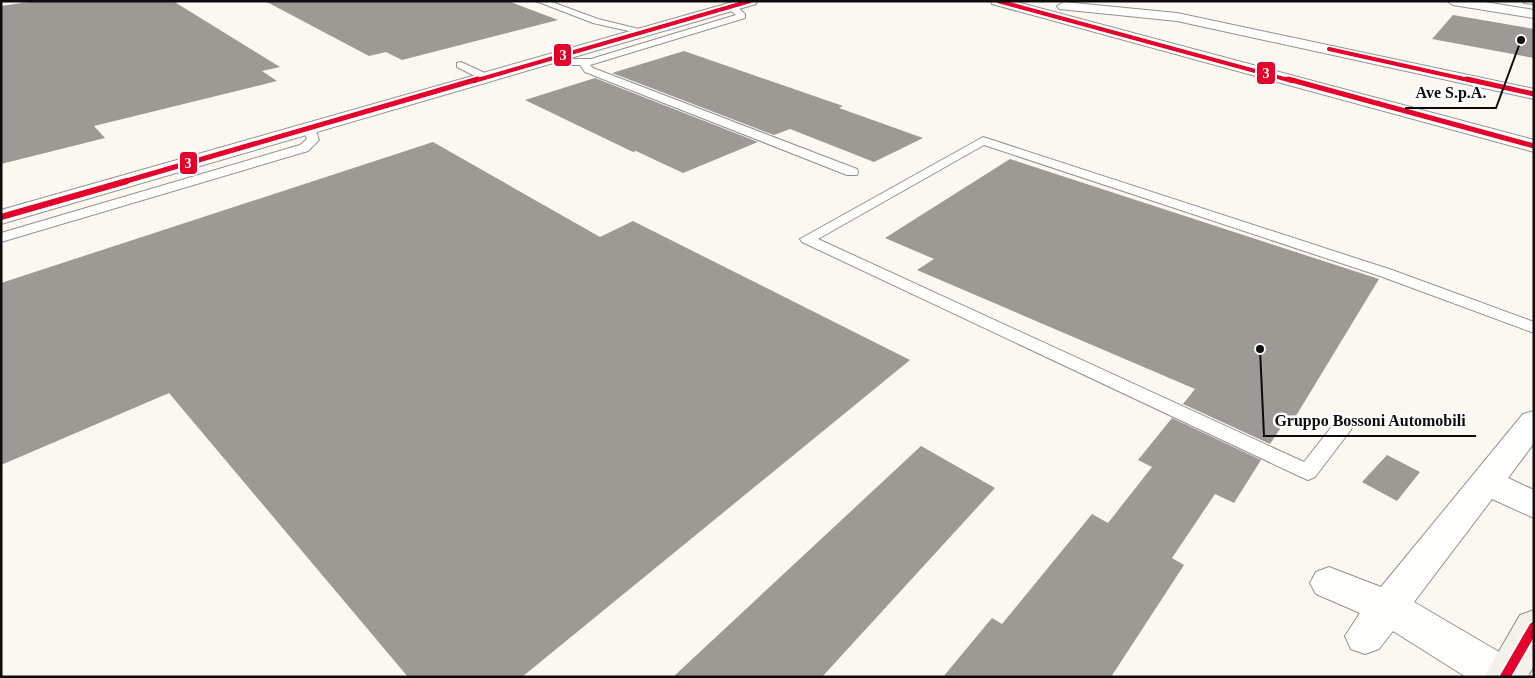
<svg xmlns="http://www.w3.org/2000/svg" width="1535" height="678" font-family="'Times New Roman',serif">
<style>
.building{fill:#9d9a96}
.lines{fill:none;stroke-linecap:round;stroke-linejoin:round}
.service-casing{stroke:#93928f;stroke-width:2}
.minor-casing{stroke:#93928f;stroke-width:2}
.tertiary-casing{stroke:#93928f;stroke-width:2}
.secondary-casing{stroke:#8a8985;stroke-width:2}
.service{fill:#fefefd;fill-rule:evenodd}
.minor{fill:#fefefd;fill-rule:evenodd}
.tertiary{fill:#fefefd;fill-rule:evenodd}
.secondary{fill:#f4f2e8;fill-rule:evenodd}
.bus-1-far3-casing{stroke:#fff;stroke-width:5.5}
.bus-1-far2-casing{stroke:#fff;stroke-width:8}
.bus-1-far1-casing{stroke:#fff;stroke-width:9}
.bus-1-casing{stroke:#fff;stroke-width:14}
.bus-1-far3{stroke:#e4002b;stroke-width:4}
.bus-1-far2{stroke:#e4002b;stroke-width:5}
.bus-1-far1{stroke:#e4002b;stroke-width:6}
.bus-1{stroke:#e4002b;stroke-width:10}
.leader{fill:none;stroke:#0c0c0c;stroke-width:2}
.callout-dot{fill:#0c0c0c;stroke:#fff;stroke-width:2}
.callout-label{font-size:16px;text-anchor:middle;font-weight:bold;fill:#0c0c0c;stroke:#fff;stroke-width:5;stroke-linejoin:round;paint-order:stroke}
.line-badge{stroke:#fff;stroke-width:2}
.badge-label{font-size:14px;text-anchor:middle;font-weight:bold;fill:#fff}
</style>
<rect width="100%" height="100%" fill="#faf8f0"/>
<!-- building -->
<path class="building" d="M35,1H173L280,67L262,71L277,81L94,126L105,138L1,164V6Z
M265,1H508L558,20L402,60L386,52L369,56Z
M1453,15L1534,29V58L1432,39Z
M684,51L843,106L839,108L923,138L874,162L790,129L774,135L612,73Z
M595,78L758,142L683,173L636,151L633,152L525,100Z
M433,142L600,237L633,221L910,360L522,677H408L169,393L1,465V283Z
M1010,159L1271,244L1379,279L1288,429L1282,426L1270,444L1183,404L1195,389L917,270L934,259L885,238Z
M1172,418L1261,460L1234,503L1215,494L1172,558L1184,565L1111,677H943L992,618L1002,624L1092,514L1108,523L1152,467L1138,460Z
M921,446L995,488L822,677H673Z
M1387,455L1420,472L1397,501L1362,482Z"/>
<g class="lines">
<!-- service casing -->
<g class="service-casing">
<path id="service" d="M536,1H549L598,19L647,31L642,34L593,23Z
M1523,1H1534V4L1524,3Z
M729,5H735L745,14V18L590,65L593,68L857,169L858,172L857,175H847L585,72L580,65H568L547,58L552,55L568,59H591L736,15L729,9Z
M461,62L489,75L490,77L485,80L481,79L457,67V63Z
M309,124L315,128L319,140L308,151L1,242V233L300,145L307,139L303,128Z
M983,137L1392,270L1534,322V333L1380,276L984,145L818,239L1304,462L1336,421L1343,419L1350,421L1353,426L1350,431L1315,477L1308,480L1301,477L802,242L800,239Z"/>
</g>
<!-- minor casing -->
<g class="minor-casing">
<path id="minor" d="M736,1H757L756,4L1,224V210Z
M1447,1H1479L1534,10V18L1453,5Z
M1534,411V443L1508,478L1534,490V518L1492,499L1414,602L1518,663L1524,677H1466L1393,631L1379,649L1365,654L1351,649L1345,636L1360,613L1316,594L1310,583L1316,572L1329,567L1381,587L1523,414Z"/>
</g>
<!-- tertiary casing -->
<g class="tertiary-casing">
<path id="tertiary" d="M991,1H1013L1534,140V152L992,4Z
M1064,2L1177,13L1534,89V99L1177,21L1059,9L1057,6Z"/>
</g>
<!-- secondary casing -->
<g class="secondary-casing">
<path id="secondary" d="M1534,610V665L1528,677H1484L1520,615Z"/>
</g>
<!-- service -->
<use href="#service" class="service"/>
<!-- minor -->
<use href="#minor" class="minor"/>
<!-- tertiary -->
<use href="#tertiary" class="tertiary"/>
<!-- secondary -->
<use href="#secondary" class="secondary"/>
<!-- bus-1-far3 casing -->
<g class="bus-1-far3-casing">
<path id="bus-1-far3" d="M998,1L1292,81
M1329,49L1473,81
M474,81L750,1"/>
</g>
<!-- bus-1-far2 casing -->
<g class="bus-1-far2-casing">
<path id="bus-1-far2" d="M1288,79L1534,146
M1467,79L1534,94
M123,182L478,79"/>
</g>
<!-- bus-1-far1 casing -->
<g class="bus-1-far1-casing">
<path id="bus-1-far1" d="M1,217L127,181"/>
</g>
<!-- bus-1 casing -->
<g class="bus-1-casing">
<path id="bus-1" d="M1505,677L1534,627"/>
</g>
<!-- bus-1-far3 -->
<use href="#bus-1-far3" class="bus-1-far3"/>
<!-- bus-1-far2 -->
<use href="#bus-1-far2" class="bus-1-far2"/>
<!-- bus-1-far1 -->
<use href="#bus-1-far1" class="bus-1-far1"/>
<!-- bus-1 -->
<use href="#bus-1" class="bus-1"/>
</g>
<!-- callouts -->
<path class="leader" d="M1521 40L1496 108H1405M1260 349L1264 436H1476"/>
<g class="callout-dot">
<circle cx="1521" cy="40" r="5"/>
<circle cx="1260" cy="349" r="5"/>
</g>
<g class="callout-label">
<text x="1451" y="98">Ave S.p.A.</text>
<text x="1370" y="426">Gruppo Bossoni Automobili</text>
</g>
<g class="line-badge">
<rect x="553" y="43" width="19" height="24" rx="5" fill="#e4002b"/>
<rect x="1256" y="61" width="20" height="24" rx="5" fill="#e4002b"/>
<rect x="179" y="151" width="19" height="24" rx="5" fill="#e4002b"/>
</g>
<g class="badge-label">
<text x="563" y="60">3</text>
<text x="1266" y="78">3</text>
<text x="188" y="168">3</text>
</g>
<!-- border -->
<rect width="1535" height="678" fill="none" stroke="#0c0c0c" stroke-width="5"/>
</svg>
